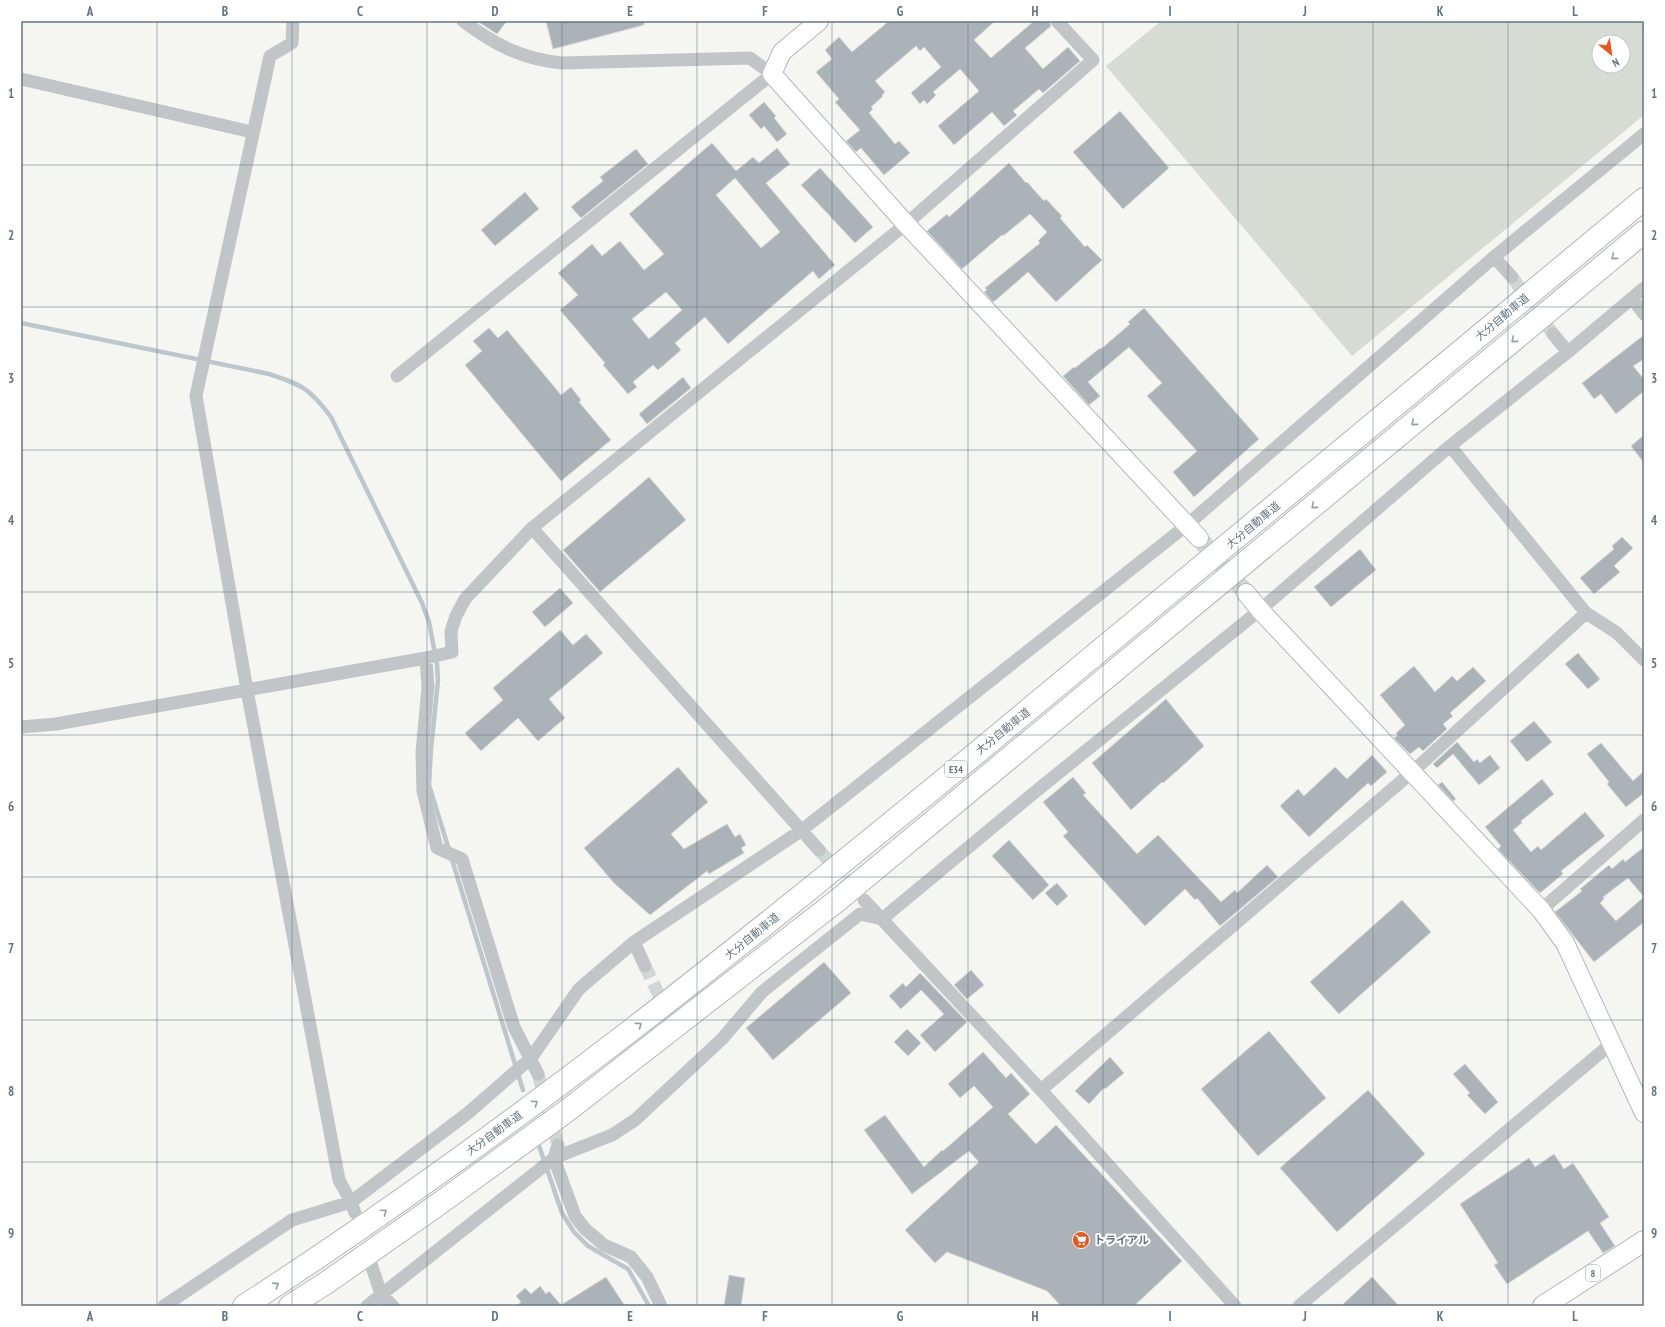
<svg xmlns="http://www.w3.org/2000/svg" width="1665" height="1327" font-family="'PT Sans Narrow','Noto Sans JP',sans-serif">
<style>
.green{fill:#d6dcd3;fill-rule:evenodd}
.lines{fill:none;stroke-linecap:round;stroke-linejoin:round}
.stream{stroke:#bcc6cc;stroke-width:4.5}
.building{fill:#abb2b8;stroke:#d7d7d4;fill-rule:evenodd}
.street-tunnel{stroke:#d1d6d6;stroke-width:13;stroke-dasharray:13 6;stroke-linecap:butt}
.secondary-tunnel{stroke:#d1d6d6;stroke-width:18;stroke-dasharray:18 9;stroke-linecap:butt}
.secondary-casing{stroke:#b3b8bd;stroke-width:20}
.primary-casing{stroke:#b4b8bc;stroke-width:22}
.highway-casing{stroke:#b4b7ba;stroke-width:24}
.street{stroke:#c1c5c8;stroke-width:13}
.secondary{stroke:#fff;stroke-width:18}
.primary{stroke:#fff;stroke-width:20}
.highway{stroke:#fff;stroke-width:22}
.oneway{stroke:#929ea8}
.grid{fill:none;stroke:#647483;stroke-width:1;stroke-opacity:0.55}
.labels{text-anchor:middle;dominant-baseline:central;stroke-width:4;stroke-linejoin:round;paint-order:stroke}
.shield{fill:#fff;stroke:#929ea8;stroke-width:1}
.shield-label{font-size:10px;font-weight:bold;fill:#647483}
.street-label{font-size:11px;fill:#647483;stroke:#fff}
.poi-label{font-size:11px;font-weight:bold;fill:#647483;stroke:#fff;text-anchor:start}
.neatline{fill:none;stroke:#647483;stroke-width:1.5}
.grid-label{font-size:13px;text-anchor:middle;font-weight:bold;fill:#647483}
</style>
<rect width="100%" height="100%" fill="#f5f6f2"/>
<!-- green -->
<path class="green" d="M1161,21H1644V115L1352,356L1106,66ZM1599,42H1623V66H1599Z"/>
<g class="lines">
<!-- stream -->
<path class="stream" d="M21,323L269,374C303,385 310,389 331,417L422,603L429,622L437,664L438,681L431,749L429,785L523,1090
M537,1140L562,1213L574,1232L588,1246L628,1269L649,1306"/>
</g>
<!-- building -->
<path class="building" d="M477,21H507L497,34Z
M546,21H644V25L553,49Z
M889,21H995L974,40L991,58L1034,21H1049L1051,26L1025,48L1043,69L1068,47L1080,61L1043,93L1039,89L1013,111L1017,115L1004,126L992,112L954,145L938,126L979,91L960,69L933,92L936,95L927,104L924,100L920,104L911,93L941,67L924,47L920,51L916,46L875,81L885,92L882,95L883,96L871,107L873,109L869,113L895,144L899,141L910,153L884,175L861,148L856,152L846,141L860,130L835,102L839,99L816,72L832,59L825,50L839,37L852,52Z
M764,102L776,116L774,118L787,134L777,142L764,126L761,129L749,115Z
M1120,111L1169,168L1123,209L1073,152Z
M712,143L736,171L753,157L759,163L777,148L790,164L766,183L835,265L819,279L813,271L728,344L705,317L675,343L681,350L658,370L653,365L633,382L637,387L628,394L603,365L605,363L560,310L578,295L558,273L592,244L602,256L620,241L644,270L664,254L629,214ZM735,178L780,232L761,248L716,195ZM666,292L682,310L649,339L632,319Z
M636,149L648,164L581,218L571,207L603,181L600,177Z
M1009,163L1026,183L1027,182L1044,201L1046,199L1062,216L1060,218L1085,247L1087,245L1102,260L1056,302L1028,272L996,300L993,302L984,292L987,290L985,288L1040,243L1038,241L1047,232L1030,214L1003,236L1002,235L962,269L927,231L947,214L949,217Z
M820,168L873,227L855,243L801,185Z
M525,192L539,209L495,246L481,230Z
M1144,308L1259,439L1194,497L1173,472L1197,451L1147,396L1162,383L1129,347L1088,382L1100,396L1089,405L1063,376L1074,367L1075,368L1100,348L1101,349L1130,324L1128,322Z
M489,328L498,338L507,330L561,395L571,387L581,400L579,402L611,440L561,481L465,365L482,351L473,341Z
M1644,335V359L1633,366L1644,379V391L1616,414L1601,394L1594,399L1582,383Z
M683,377L691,388L647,424L639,414Z
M1644,435V463L1631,446Z
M649,477L686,520L600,592L563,550Z
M1622,537L1633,548L1614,566L1620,572L1594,594L1580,578L1614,549L1612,546Z
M1360,549L1376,570L1331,607L1314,587Z
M560,588L573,603L545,627L532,612Z
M560,630L573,645L586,634L603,653L549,699L565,718L538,741L518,718L481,751L465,733L503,700L493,688Z
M1578,653L1600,679L1588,689L1565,664Z
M1414,666L1435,692L1452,676L1457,681L1473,667L1486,681L1450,713L1453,716L1443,724L1447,729L1423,751L1419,747L1410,754L1394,738L1398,735L1396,733L1405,725L1380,695Z
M1166,699L1204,746L1178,770L1163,783L1162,782L1131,810L1092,763Z
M1534,721L1552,742L1527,762L1510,741Z
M1457,742L1474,762L1477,759L1480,763L1490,755L1500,768L1479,785L1453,754L1437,768L1433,764Z
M1601,743L1633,781L1644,771V793L1626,807L1607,784L1609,782L1587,754Z
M1372,755L1387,772L1371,786L1368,783L1309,837L1280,806L1298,789L1304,796L1335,767L1347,779Z
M678,767L708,802L671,834L684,849L727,824L735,837L740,834L746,845L741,848L744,853L709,874L707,871L650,915L614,883L584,848Z
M1073,777L1086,793L1083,795L1137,854L1158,835L1221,902L1235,890L1237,893L1267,865L1278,877L1220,926L1197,898L1195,900L1185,889L1145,926L1063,836L1068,832L1043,802Z
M1542,779L1554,794L1521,821L1522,823L1513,830L1531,852L1538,846L1541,850L1585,812L1605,836L1561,871L1563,874L1540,893L1498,849L1501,846L1485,827Z
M1442,782L1456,799L1453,801L1438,785Z
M1009,840L1049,885L1033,900L992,856Z
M1644,847V897L1628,878L1603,897L1604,899L1600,903L1616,921L1644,897V922L1594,962L1555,912L1582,891L1580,889L1609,865L1612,869L1623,859L1625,862Z
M1057,883L1068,896L1057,906L1045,893Z
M1402,900L1431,932L1339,1014L1310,982Z
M824,962L851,993L773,1060L746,1028Z
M971,970L984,985L967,999L954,985Z
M920,973L967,1022L935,1052L920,1035L944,1014L921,990L901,1009L889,996L903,983L906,987Z
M907,1029L921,1043L908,1056L894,1042Z
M1269,1031L1326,1098L1258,1156L1201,1089Z
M983,1052L1006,1078L1011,1073L1030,1094L1008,1114L1036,1144L1056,1125L1182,1261L1134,1306H1061L1047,1291L947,1252L935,1263L905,1230L979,1162L969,1151L912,1194L864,1130L885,1115L924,1167L942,1150L943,1151L993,1107L974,1086L960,1098L948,1084Z
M1110,1057L1124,1073L1105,1089L1104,1088L1089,1104L1075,1091Z
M1465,1064L1498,1102L1485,1114L1467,1095L1470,1093L1453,1074Z
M1368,1090L1425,1154L1337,1232L1280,1168Z
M1554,1154L1564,1169L1573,1163L1609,1217L1600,1223L1615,1246L1603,1253L1588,1231L1507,1284L1494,1265L1498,1263L1460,1204L1529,1158L1535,1167Z
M729,1275L745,1278L741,1306H724Z
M606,1277L625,1306H516L521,1302L516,1296L525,1288L531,1294L540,1286L546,1294L549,1291L561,1305Z
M1372,1277L1399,1306H1341Z"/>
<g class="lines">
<!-- street-tunnel -->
<path class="street-tunnel" d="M1512,277L1553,334
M819,850L858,893
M645,966L677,1032
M538,1074L558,1145"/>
<!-- secondary-tunnel -->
<path class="secondary-tunnel" d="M1199,538L1246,593"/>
<!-- secondary casing -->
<g class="secondary-casing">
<path id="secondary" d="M819,21L782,52L772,74L906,224L1199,538
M1246,593L1260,610L1541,910L1565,943L1644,1113"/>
</g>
<!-- primary casing -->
<g class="primary-casing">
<path id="primary" d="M1543,1306L1644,1241"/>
</g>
<!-- highway casing -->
<g class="highway-casing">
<path id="highway" d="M244,1306C501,1140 738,949 974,755C1198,571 1421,385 1644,199
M290,1306L326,1283L436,1206L568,1110L838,900L1644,232"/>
</g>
<!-- street -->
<path class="street" d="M293,21L292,43L270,56L196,396L247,690L339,1180L351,1202L355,1213
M21,79L252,132
M1494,257L1512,277
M1632,298L1644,314
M1553,334L1568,352
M397,376L772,74L750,58L562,63C522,59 495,45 463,21
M1450,446L1586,613L1617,633L1644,660
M532,528L819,850
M426,658L428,687L422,752L423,791L437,848L462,859L514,1027L538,1074
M21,727L56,724L426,658L452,652L451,631L456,616L465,599L532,528L906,224L1093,60L1057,21
M864,900L1041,1090L1235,1306
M1541,910L1644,820
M882,919L1035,792L1260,610L1450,446L1568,352L1644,288
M634,942L645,966
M1041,1090L1411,773L1586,613
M558,1145L554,1158L575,1216L585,1229L604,1245L631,1257L647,1277L661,1306
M371,1264L381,1294L393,1306
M164,1306L292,1220L351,1202L468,1113L531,1058L579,989L634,942L802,830L1187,525L1494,257L1644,134
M367,1306L554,1158L612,1135L635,1120L722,1039L762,992L860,914L882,919
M1299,1306L1612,1043"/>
<!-- secondary -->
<use href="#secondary" class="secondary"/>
<!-- primary -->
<use href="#primary" class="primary"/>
<!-- highway -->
<use href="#highway" class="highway"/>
</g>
<!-- one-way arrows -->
<defs><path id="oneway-chevron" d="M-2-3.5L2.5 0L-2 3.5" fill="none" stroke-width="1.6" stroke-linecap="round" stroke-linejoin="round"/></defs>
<g class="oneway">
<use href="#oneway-chevron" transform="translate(1614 257) rotate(140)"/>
<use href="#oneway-chevron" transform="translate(1514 340) rotate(140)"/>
<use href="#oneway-chevron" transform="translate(1414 423) rotate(140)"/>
<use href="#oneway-chevron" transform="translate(1314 506) rotate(140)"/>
<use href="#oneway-chevron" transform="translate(639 1025) rotate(-37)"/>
<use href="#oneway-chevron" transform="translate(535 1103) rotate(-36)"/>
<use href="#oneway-chevron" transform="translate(384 1212) rotate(-35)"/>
<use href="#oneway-chevron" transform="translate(276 1285) rotate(-33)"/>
</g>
<!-- grid -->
<path class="grid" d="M157,21V1306M292,21V1306M427,21V1306M562,21V1306M697,21V1306M832,21V1306M968,21V1306M1103,21V1306M1238,21V1306M1373,21V1306M1508,21V1306M21,165H1644M21,307H1644M21,450H1644M21,592H1644M21,735H1644M21,877H1644M21,1020H1644M21,1162H1644"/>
<!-- icons -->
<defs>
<g id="supermarket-disc" transform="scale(0.9)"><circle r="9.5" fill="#e55922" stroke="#fff"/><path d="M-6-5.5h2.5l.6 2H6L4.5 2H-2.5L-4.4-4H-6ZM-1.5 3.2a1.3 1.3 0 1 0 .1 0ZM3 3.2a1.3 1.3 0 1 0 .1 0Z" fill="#fff"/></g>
</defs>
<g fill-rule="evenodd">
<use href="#supermarket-disc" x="1081" y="1240"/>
</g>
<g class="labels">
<!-- shield labels -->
<g class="shield">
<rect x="945" y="761" width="22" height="16" rx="3"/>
<rect x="1586" y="1265" width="14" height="16" rx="3"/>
</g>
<g class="shield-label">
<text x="956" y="769">E34</text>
<text x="1593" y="1273">8</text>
</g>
<!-- street labels -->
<g class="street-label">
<text transform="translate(1502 317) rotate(-40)">大分自動車道</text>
<text transform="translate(1253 525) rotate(-40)">大分自動車道</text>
<text transform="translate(1003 731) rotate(-39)">大分自動車道</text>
<text transform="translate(752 936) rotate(-39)">大分自動車道</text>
<text transform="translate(494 1133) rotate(-36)">大分自動車道</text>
</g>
<!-- poi labels -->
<g class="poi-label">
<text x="1094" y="1240">トライアル</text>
</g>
</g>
<!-- border -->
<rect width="1665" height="1327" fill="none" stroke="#ffffff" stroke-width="44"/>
<!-- north arrow -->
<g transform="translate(1611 54) rotate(151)"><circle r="19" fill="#ffffff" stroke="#c1c7cd"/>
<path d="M0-3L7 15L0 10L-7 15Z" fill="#e55922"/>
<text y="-6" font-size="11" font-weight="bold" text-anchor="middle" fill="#647483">N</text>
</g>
<rect x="22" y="22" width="1621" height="1283" class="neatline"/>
<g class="grid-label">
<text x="90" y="16">A</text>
<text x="225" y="16">B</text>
<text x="360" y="16">C</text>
<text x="495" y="16">D</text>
<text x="630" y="16">E</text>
<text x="765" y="16">F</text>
<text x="900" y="16">G</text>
<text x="1035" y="16">H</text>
<text x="1170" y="16">I</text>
<text x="1305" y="16">J</text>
<text x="1440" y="16">K</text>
<text x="1575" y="16">L</text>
<text x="11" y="98">1</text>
<text x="1654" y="98">1</text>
<text x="11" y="240">2</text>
<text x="1654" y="240">2</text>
<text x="11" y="383">3</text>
<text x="1654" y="383">3</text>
<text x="11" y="525">4</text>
<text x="1654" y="525">4</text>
<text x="11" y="668">5</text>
<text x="1654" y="668">5</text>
<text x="11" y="811">6</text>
<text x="1654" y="811">6</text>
<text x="11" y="953">7</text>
<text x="1654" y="953">7</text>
<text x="11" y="1096">8</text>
<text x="1654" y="1096">8</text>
<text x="11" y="1238">9</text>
<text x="1654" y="1238">9</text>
<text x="90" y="1321">A</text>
<text x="225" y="1321">B</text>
<text x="360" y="1321">C</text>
<text x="495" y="1321">D</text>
<text x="630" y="1321">E</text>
<text x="765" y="1321">F</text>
<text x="900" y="1321">G</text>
<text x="1035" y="1321">H</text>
<text x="1170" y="1321">I</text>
<text x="1305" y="1321">J</text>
<text x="1440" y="1321">K</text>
<text x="1575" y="1321">L</text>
</g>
</svg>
